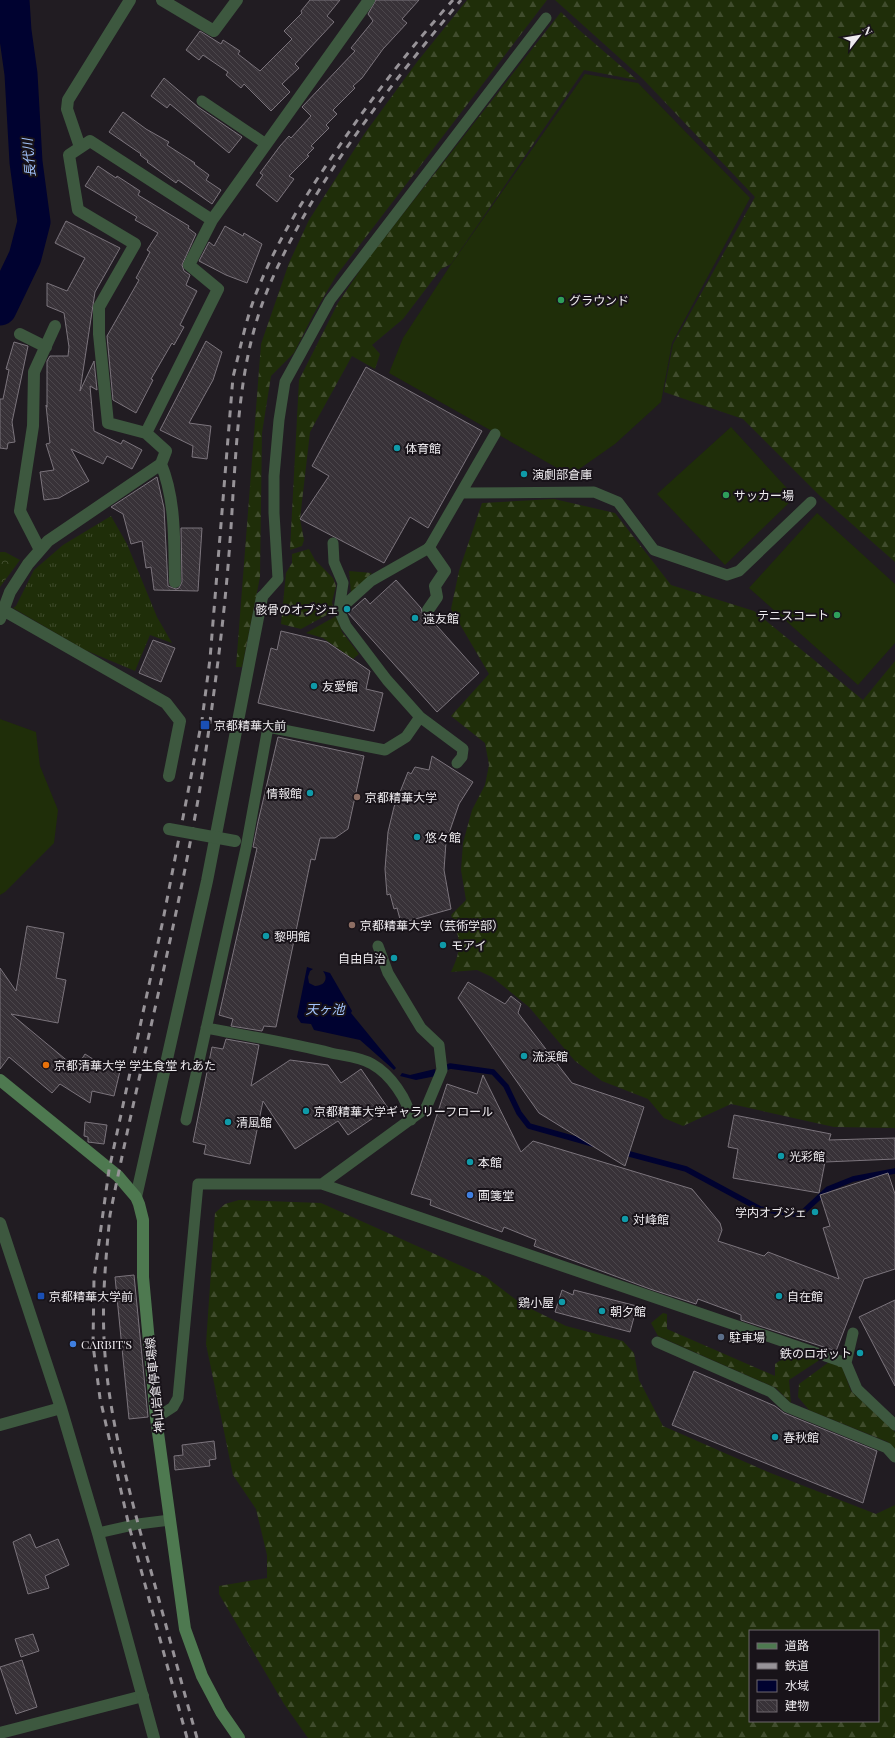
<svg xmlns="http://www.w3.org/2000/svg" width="895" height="1738" font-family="'Playfair Display','Noto Sans JP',serif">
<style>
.grass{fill:url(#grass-tufts)}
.forest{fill:url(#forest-firs);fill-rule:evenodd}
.park{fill:url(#park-crowns)}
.garden{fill:#1f2e09}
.water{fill:#000230}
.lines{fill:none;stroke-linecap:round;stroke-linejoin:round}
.stream{stroke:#000230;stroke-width:5.5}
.river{stroke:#000230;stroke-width:33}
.building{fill:url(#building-back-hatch);stroke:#7b747c}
.service{stroke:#3d583f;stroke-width:11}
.minor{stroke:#3d583f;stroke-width:12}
.tertiary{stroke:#3d583f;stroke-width:12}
.secondary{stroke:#4e7950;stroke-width:12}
.rail{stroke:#979398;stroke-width:3;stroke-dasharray:7 7;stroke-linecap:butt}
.pedestrian-bridge{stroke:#3d583f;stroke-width:12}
.leisure-dot{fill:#2e9e5b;stroke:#181319;stroke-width:1.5}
.culture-dot{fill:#0f9aa8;stroke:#181319;stroke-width:1.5}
.transit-dot{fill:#1a4fb4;stroke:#181319;stroke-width:1.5}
.education-dot{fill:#8d6e63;stroke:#181319;stroke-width:1.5}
.food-dot{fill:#e8710a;stroke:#181319;stroke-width:1.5}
.shop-dot{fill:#3f7fe0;stroke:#181319;stroke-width:1.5}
.service-dot{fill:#5c6f8a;stroke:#181319;stroke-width:1.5}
.labels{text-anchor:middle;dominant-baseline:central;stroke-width:4;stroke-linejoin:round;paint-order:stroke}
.poi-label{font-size:12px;fill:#eeebef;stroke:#181319;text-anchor:start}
.street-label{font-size:12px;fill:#eeebef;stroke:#181319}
.water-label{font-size:13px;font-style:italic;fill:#a3c4fd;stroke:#181319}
</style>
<defs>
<pattern id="grass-tufts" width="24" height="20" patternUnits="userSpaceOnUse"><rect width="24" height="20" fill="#1f2e09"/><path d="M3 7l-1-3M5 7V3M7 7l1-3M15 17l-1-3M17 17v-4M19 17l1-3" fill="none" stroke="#404c2d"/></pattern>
<pattern id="forest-firs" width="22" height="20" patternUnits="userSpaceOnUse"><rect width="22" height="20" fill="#1f2e09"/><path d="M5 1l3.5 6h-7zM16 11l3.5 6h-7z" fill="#404c2d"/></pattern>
<pattern id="park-crowns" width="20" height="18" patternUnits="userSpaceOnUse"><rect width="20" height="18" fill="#1f2e09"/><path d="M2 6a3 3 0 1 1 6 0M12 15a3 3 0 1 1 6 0" fill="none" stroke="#404c2d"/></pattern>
<pattern id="building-back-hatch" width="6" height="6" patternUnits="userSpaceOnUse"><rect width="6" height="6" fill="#383238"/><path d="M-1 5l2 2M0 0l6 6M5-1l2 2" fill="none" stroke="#4b464b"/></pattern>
</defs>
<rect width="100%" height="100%" fill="#211c22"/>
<!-- grass -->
<path class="grass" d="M111,516L127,544L157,617L172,643L150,635L135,671L85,650L13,608L16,606L34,570L63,545Z"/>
<!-- forest -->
<path class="forest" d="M467,0H547L336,276L313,315L294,353L271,376L262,433L260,577L242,667H236L261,344L289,263L309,220L365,133L417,62Z
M555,0H895V562L819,495L743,419L664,392L673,344L755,197L643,79Z
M561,12L578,29L637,80L584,70L451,264L441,269L403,319L372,345L380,354L375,369L352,356L310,432L300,519L304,540L302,546L290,550L299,380L338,303L367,260Z
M554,499L615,513L671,585L754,611L863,700L895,661V1128L834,1127L731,1104L683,1126L664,1118L648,1099L602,1081L575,1061L529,1007L492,977L477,970L451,972C463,947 460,939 451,915L466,900L461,870L463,843L472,810L485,785L489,765L485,743L451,716L489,674L451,609L459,571L482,503Z
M309,549L315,560L333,578L336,586L332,602L334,611L301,629L281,624L286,573L292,563V554Z
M349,571L372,573L351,593Z
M336,616L342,632L359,654L353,659L323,638L306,633Z
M239,1200L321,1203L486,1277L523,1305L566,1326L623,1341L634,1353L639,1380L663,1426L768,1472L876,1514L895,1505V1738H308L284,1704L219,1594V1586L267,1578V1555L256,1509L233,1475L206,1344L215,1213L225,1204ZM750,1631H878V1721H750Z
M663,1313L667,1314V1329L775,1376V1364L795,1350L821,1359L789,1380L791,1403L776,1388L658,1336L651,1323Z
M829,1362L842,1367L851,1391L895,1432V1451L888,1442L809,1410L798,1397L799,1384Z"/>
<!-- park -->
<path class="park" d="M0,552H5L20,560L0,587Z"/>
<!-- garden -->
<path class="garden" d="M585,74L638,83L750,198L672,343L661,402L615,444L575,472L566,473L389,373L403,338L452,263Z
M731,427L795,497L725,565L657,494Z
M817,513L895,584V643L858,685L749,588Z
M0,719L36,732L40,766L58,810L54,843L5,892L0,895Z"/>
<!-- water -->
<path class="water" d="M307,967L313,969L310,971L308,977L309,983L315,986C324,986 329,979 323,971L330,973L352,1011L351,1013L396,1068L394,1070L360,1040L314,1030L311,1024L301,1023L297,1017Z
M435,1069L436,1076L416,1080L400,1076L402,1073L410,1075Z"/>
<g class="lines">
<!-- stream -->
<path class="stream" d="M441,1070L450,1066L493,1072L506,1086L519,1113L529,1126L593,1144
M622,1152L686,1169L760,1209L800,1215L828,1189L853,1179L895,1171"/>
<!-- river -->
<path class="river" d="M0,309L25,257L34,222L26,162L21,74L15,31L13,0"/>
</g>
<!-- building -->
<path class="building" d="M310,0H340L327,16L334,22L295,64L299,68L282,84L290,92L271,111L244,84L241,88L226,75L228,72L203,55L199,60L186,50L200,31L221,44L223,40L240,51L238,54L260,71L292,39L284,31L302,13L301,11Z
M376,0H419L402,19L407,23L383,49L362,78L353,86L355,88L333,110L337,114L326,125L329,128L311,146L314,148L307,155L309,156L289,176L294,179L277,202L256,185L263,175L260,173L280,146L289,136L291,138L311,116L302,107L355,51L351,48L373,21L368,14Z
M164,78L198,107L242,137L229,153L170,104L167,108L151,96Z
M123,112L146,129L169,142L167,145L195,163L194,164L209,175L206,180L221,190L212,204L178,180L176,183L147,162L148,161L140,155L141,154L109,132Z
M98,166L116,178L117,176L140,191L138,195L189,226L188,228L196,234L182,265L184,271L190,275L186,285L197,291L180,325L184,327L174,345L172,343L151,379L153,380L136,413L113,400L107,336L139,280L136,278L150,252L147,250L158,233L135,220L137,217L85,186Z
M66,221L120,248L95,292L80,391L94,361L97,390L90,386L94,431L121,444L123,440L142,450L132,469L107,456L103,464L71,449L89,481L59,498L44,500L40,472L54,470L46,444L50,443L46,405L47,407V361L50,356H68L69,347L64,313L47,306V283L67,291L85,258L55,243Z
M225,226L243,236L244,233L262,244L247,283L226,275L199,261L209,242L214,246Z
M206,341L222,352L213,380L189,423L211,426L207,459L192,457L193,446L160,430Z
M14,342L28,346L12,422L15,442L8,443L7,449L0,448V399H3L9,370L6,369Z
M366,367L482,431L428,528L410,517L384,563L300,519L329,476L312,466Z
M157,477L164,508L168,586L176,589L179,588L182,582L181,528H202L198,591L154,590L151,567L146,568L142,541L131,544L123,514L111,507Z
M396,580L421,608L423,616L429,617L479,673L437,712L348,613L365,598L370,604Z
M281,631L327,642L370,671L366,689L383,693L374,731L258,703L271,648L277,650Z
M153,640L175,648L161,682L139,673Z
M278,737L364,756L348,829L335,838H320L315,860L311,859L276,1027L264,1026L262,1031L231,1026L233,1019L219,1015L257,848L253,847L258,822Z
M432,756L473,782L459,804L446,842L444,870L451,909L401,923L397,908L394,909L390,894L387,895L385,869L388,832L394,807L408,772L411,774L415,767L429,770Z
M27,926L64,933L56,978L66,980L58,1023L11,1014L76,1068L85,1054L107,1068L120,1071L114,1096L92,1091L90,1103L60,1084L52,1093L9,1057L0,1069V968L16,991Z
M468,982L505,1004L511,996L521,1004L518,1013L572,1083L644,1107L625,1166L539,1113L458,998Z
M226,1039L259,1045L251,1086L290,1060L328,1065L341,1083L361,1069L388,1108L348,1135L338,1121L295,1149L263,1101L250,1164L204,1154L206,1145L193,1142L212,1047L223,1049Z
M483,1075L521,1152L533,1141L692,1189L720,1223L722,1230L718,1241L764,1256L768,1252L839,1279L823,1228L830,1226L820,1195L888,1173L895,1194V1269L864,1279L836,1351L741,1320V1315L698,1299L696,1304L650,1289L534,1246L536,1240L504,1227L502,1232L430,1205L431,1200L411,1194L447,1084L477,1094Z
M734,1115L831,1134L829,1140L895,1138V1159L825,1162L819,1193L733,1178L738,1149L728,1147Z
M85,1122L107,1125L104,1144L88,1142V1137L84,1136Z
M134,1275L148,1417L129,1419L115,1277Z
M562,1290L573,1295L574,1290L637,1306L630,1332L555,1312Z
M895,1300V1386L859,1317Z
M694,1371L775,1406L784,1413L877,1451L863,1503L672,1425Z
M214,1441L216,1459L209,1460L210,1466L175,1470L174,1456L183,1455L182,1445Z
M30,1534L36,1548L58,1539L69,1565L45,1576L49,1588L28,1594L13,1542Z
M33,1634L39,1651L21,1657L15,1639Z
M22,1660L37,1707L16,1714L0,1667Z"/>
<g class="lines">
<!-- service -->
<path class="service" d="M202,101L266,144
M462,493L594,492L618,502L654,550L727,575L739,571L811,502
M333,543L334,562L343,583L339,610
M262,597L278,579L274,513V476L279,420L285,382L330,300L546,18
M457,763L462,757L463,749L420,717L387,680L346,626L339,610L371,581L429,548L495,434
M206,1028C248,1036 290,1043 331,1053C344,1056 360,1057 372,1064C390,1074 408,1099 411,1120
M186,1120L246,848L268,727L385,750L406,737L420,717
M322,1184L426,1108L442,1070L439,1045L421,1028L388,973L378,946
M657,1342L771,1392L787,1407L887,1448L895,1457
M846,1363L857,1389L895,1425
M156,1418L173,1407L178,1398L198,1184H322L846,1363L853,1333
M98,1533L138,1524L170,1520"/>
<!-- minor -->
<path class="minor" d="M162,0L214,31L237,0
M80,147L67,109L68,100L130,0
M212,220L90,141L69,155L78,210L135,244L99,307V334L108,423L146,433L218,289L189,265L212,220L369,0
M20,334L46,347
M161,464C176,500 174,543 175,582
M40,550L20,511L33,426L34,372L55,326
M3,610L166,703L180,721L169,776
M428,610L437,597L435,586L445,571L429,548
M0,619L10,592L28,564L48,541L161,464L166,451L146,433
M136,1197L207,881L262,597
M0,1733L143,1696"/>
<!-- tertiary -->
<path class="tertiary" d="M0,1223L61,1408L98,1533L154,1738
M0,1425L61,1408"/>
<!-- secondary -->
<path class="secondary" d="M0,1080L118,1176L136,1197L139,1204L143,1220V1277L156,1418L185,1629L202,1676L221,1712L239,1738"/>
<!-- rail -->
<path class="rail" d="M187,1738L129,1526L100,1398L93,1345L94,1278L109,1170L163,920L202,720L210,659L233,377C241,346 247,313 260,284C280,235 308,192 338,148C373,96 411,47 453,0
M197,1738C180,1678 164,1617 147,1557C128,1486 107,1412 104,1338C102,1297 106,1256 110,1215C136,1083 170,953 194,822C204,769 211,715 218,661C225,606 230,550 233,494C238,422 241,351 270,284C315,179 389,87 461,0"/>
<!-- pedestrian-bridge -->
<path class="pedestrian-bridge" d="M169,829L235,841"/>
</g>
<!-- markers -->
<g class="leisure-dot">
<circle cx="561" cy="300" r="4"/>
<circle cx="726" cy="495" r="4"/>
<circle cx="837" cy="615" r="4"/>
</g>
<g class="culture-dot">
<circle cx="397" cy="448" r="4"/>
<circle cx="524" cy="474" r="4"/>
<circle cx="347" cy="609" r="4"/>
<circle cx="415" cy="618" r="4"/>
<circle cx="314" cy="686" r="4"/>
<circle cx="310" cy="793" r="4"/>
<circle cx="417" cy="837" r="4"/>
<circle cx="266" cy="936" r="4"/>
<circle cx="443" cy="945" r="4"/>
<circle cx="394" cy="958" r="4"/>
<circle cx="524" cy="1056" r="4"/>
<circle cx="306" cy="1111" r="4"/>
<circle cx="228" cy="1122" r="4"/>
<circle cx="781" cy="1156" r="4"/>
<circle cx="470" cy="1162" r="4"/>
<circle cx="815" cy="1212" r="4"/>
<circle cx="625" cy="1219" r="4"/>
<circle cx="779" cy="1296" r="4"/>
<circle cx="562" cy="1302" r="4"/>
<circle cx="602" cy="1311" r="4"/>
<circle cx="860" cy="1353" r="4"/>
<circle cx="775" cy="1437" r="4"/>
</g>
<g class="transit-dot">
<rect x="200" y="720" width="10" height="10" rx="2"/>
<rect x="37" y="1292" width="8" height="8" rx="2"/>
</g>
<g class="education-dot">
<circle cx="357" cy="797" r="4"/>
<circle cx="352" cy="925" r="4"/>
</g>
<circle class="food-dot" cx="46" cy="1065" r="4"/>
<g class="shop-dot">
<circle cx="470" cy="1195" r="4"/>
<circle cx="73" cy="1344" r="4"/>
</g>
<circle class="service-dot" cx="721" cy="1337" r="4"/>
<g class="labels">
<!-- poi labels -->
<g class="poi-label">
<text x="569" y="300">グラウンド</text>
<text x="405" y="448">体育館</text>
<text x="532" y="474">演劇部倉庫</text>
<text x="734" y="495">サッカー場</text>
<text x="339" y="609" text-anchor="end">骸骨のオブジェ</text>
<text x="829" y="615" text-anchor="end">テニスコート</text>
<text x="423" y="618">遠友館</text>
<text x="322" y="686">友愛館</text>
<text x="214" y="725">京都精華大前</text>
<text x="302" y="793" text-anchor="end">情報館</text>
<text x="365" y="797">京都精華大学</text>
<text x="425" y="837">悠々館</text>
<text x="360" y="925">京都精華大学（芸術学部）</text>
<text x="274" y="936">黎明館</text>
<text x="451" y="945">モアイ</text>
<text x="386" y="958" text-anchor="end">自由自治</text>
<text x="532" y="1056">流渓館</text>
<text x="54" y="1065">京都清華大学 学生食堂 れあた</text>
<text x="314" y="1111">京都精華大学ギャラリーフロール</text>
<text x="236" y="1122">清風館</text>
<text x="789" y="1156">光彩館</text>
<text x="478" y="1162">本館</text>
<text x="478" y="1195">画箋堂</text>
<text x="807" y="1212" text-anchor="end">学内オブジェ</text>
<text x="633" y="1219">対峰館</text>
<text x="49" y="1296">京都精華大学前</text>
<text x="787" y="1296">自在館</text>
<text x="554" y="1302" text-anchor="end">鶏小屋</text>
<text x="610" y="1311">朝夕館</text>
<text x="729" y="1337">駐車場</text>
<text x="81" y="1344">CARBIT'S</text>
<text x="852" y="1353" text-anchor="end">鉄のロボット</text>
<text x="783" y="1437">春秋館</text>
</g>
<!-- street labels -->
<g class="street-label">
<text transform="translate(154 1385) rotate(-96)">神山岩倉停車場線</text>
</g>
<!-- water labels -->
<g class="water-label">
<text transform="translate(28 158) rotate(-95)">長代川</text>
<text x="325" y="1008">天ヶ池</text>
</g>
</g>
<!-- legend -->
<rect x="749" y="1630" width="130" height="92" fill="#181319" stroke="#6e696f"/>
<rect x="757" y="1643" width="20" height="6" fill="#4e7950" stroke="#6e696f"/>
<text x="785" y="1650" font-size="12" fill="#eeebef">道路</text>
<rect x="757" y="1663" width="20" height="6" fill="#979398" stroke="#6e696f"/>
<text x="785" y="1670" font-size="12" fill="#eeebef">鉄道</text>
<rect x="757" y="1680" width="20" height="12" fill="#000230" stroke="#6e696f"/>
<text x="785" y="1690" font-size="12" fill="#eeebef">水域</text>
<rect x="757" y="1700" width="20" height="12" fill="url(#building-back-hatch)" stroke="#6e696f"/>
<text x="785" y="1710" font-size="12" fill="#eeebef">建物</text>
<!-- north arrow -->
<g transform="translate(859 36) rotate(59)" stroke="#181319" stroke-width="3" paint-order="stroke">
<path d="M0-3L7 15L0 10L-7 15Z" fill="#eeebef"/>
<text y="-6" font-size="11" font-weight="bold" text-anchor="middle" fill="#eeebef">N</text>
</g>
</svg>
